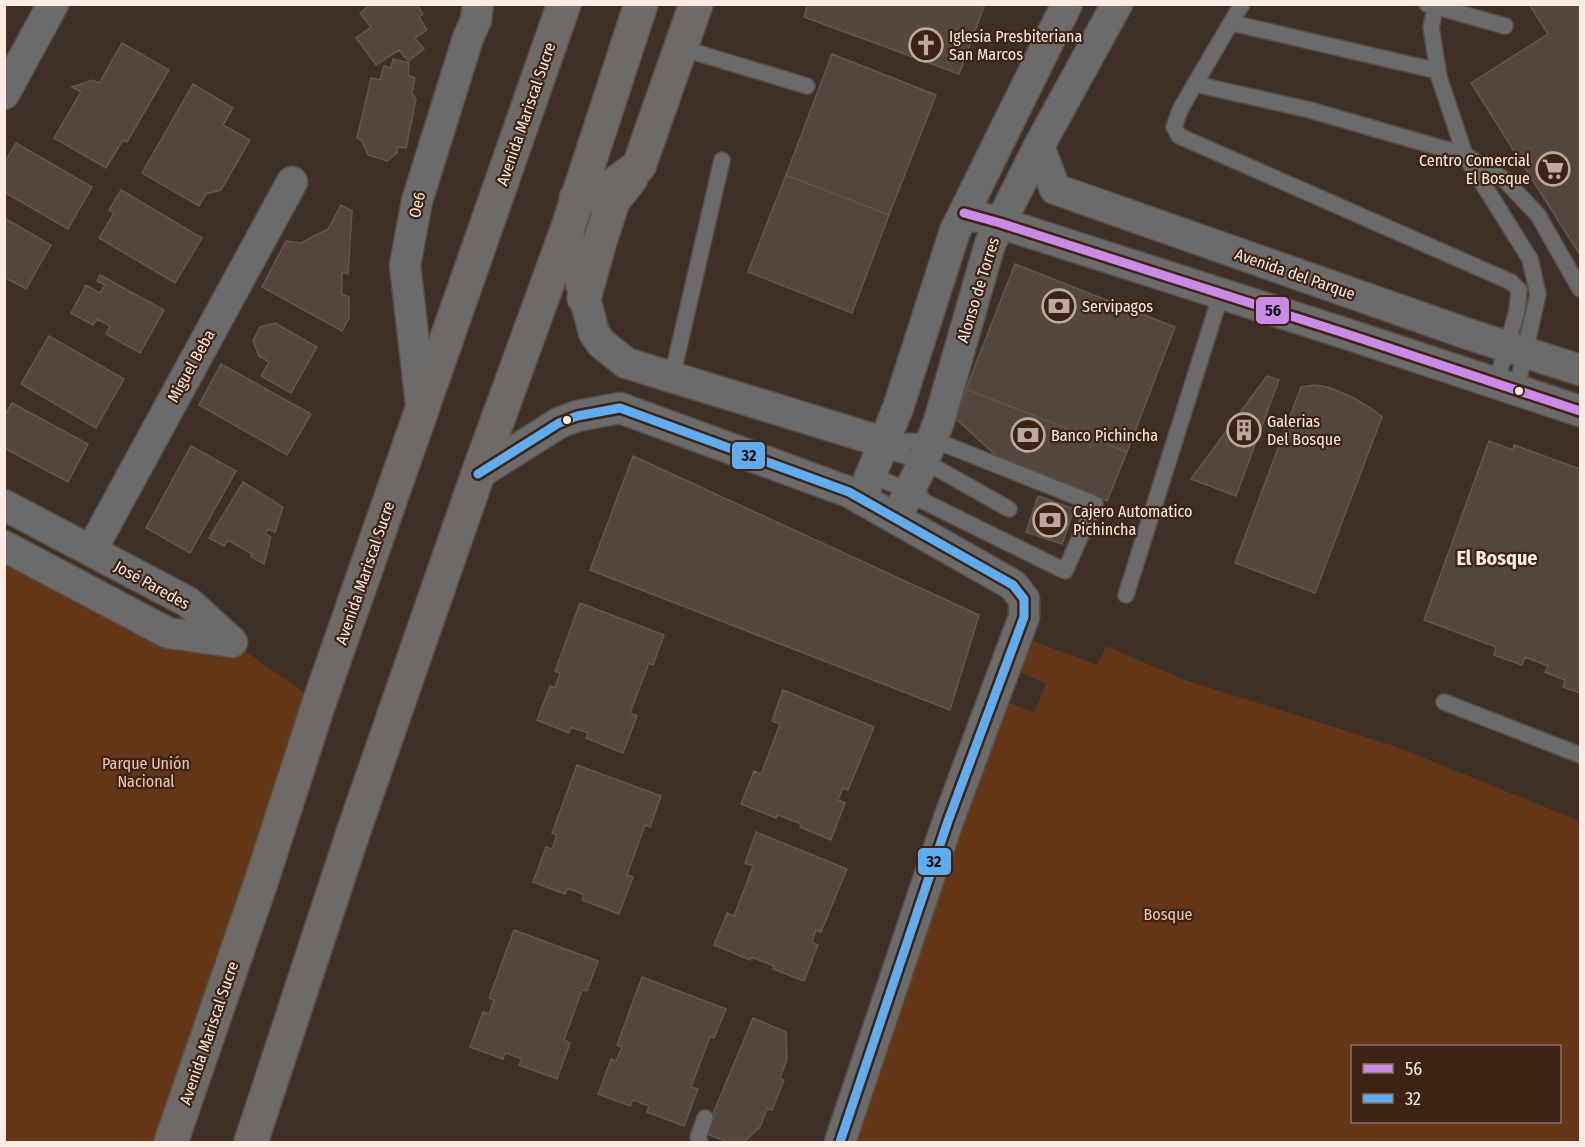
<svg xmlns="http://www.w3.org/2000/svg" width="1585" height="1147" font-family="'Fira Sans Condensed',sans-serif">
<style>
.green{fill:#643517;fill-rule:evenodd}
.building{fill:#534740;stroke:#63574f;stroke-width:1.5}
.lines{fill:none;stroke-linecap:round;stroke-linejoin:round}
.service-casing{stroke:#5b4f47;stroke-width:18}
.minor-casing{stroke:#5b4f47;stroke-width:33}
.primary-casing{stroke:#5b4f47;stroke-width:36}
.service{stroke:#6c6b6b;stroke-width:15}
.minor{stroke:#6c6b6b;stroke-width:30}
.primary{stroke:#6e6a68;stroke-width:33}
.bus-1-casing{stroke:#3d2313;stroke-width:14}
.bus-2-casing{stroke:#3d2313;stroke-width:14}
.bus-1{stroke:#ca8be6;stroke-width:9}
.bus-2{stroke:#60acee;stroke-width:9}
.bus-dot{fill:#feece2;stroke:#3d2313;stroke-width:2}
.labels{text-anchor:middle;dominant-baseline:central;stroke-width:4.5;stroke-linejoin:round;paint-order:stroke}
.poi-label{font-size:16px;fill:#feece2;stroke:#3d2313;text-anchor:start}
.street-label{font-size:16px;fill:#feece2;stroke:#3d2313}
.park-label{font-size:16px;fill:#f1c8b1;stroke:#3d2313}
.quarter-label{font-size:20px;font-weight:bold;fill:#feece2;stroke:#3d2313}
.line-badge{stroke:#3d2313;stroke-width:2}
.pale-badge-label{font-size:16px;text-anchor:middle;font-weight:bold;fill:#111}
</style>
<rect width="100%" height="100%" fill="#3e3027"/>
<!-- green -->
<path class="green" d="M4,546L168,633L232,642L319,703L170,1142H5Z
M1033,641L1097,665L1106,646L1185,680L1394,746L1580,821V1142H843L1004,700L1034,713L1046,684L1020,672ZM1352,1046H1560V1122H1352Z"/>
<!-- building -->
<path class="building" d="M371,4H417L423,14L419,17L427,30L415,38L424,49L408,61L399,50L376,65L356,38L371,27L360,13Z
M808,4H985L959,74L804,17Z
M1529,4H1580V255L1471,83L1548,34Z
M122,43L169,70L127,142L123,140L106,168L54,138L81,92L72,87L93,80L99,83Z
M832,54L936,95L889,215L786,175Z
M393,59L409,63L408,75L415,78L412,94L416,99L406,148L398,147L397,153L387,161L368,155L362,141L357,138L371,78L380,80L384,66L391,68Z
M193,84L233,108L223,125L250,140L221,190L206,194L199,206L142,173Z
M16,143L92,187L68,229L4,192V163Z
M786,175L889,215L852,313L748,272Z
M121,190L202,238L175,283L99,238L114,213L109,210Z
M341,205L352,211L348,274L342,272V294L349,297V318L342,331L262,287L286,241L301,243L328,229Z
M4,218L51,245L26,289L4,277Z
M1015,264L1175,327L1127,452L966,389Z
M100,275L164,310L140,353L106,334L110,326L97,319L93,325L71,313L86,285L100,293L105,285L97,281Z
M275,323L317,347L291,393L261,376L269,362L259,356L253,341L260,327Z
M49,336L124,379L96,428L21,384Z
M221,364L311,414L287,455L199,405Z
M1267,376L1279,380L1236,496L1191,479Z
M1315,385L1328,387L1352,397L1374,410L1382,417L1315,593L1235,563L1301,387Z
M966,389L1127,452L1107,501L1000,459L955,418Z
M12,403L88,444L68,482L4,448V416Z
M1489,441L1513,450L1514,445L1580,469V693L1563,687L1565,680L1545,672L1548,666L1525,657L1522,665L1494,655L1496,647L1424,620Z
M191,446L236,471L190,553L146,528Z
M633,456L979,615L950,710L590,570Z
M243,482L283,507L275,532L268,529L265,534L271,537L264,564L251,557L252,554L228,540L224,546L209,538Z
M1038,496L1074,509L1062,544L1026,532Z
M580,603L664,635L653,665L649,663L630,713L637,716L623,753L586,738L588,733L571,727L569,733L537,720L550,686L555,688L560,673L555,671Z
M783,690L874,727L848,790L843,788L838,800L845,803L831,840L800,827L801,824L778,815L776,818L741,804L754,771L761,774L780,724L772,721Z
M577,765L661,796L650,827L645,825L627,875L633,877L619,914L582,900L584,895L568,888L565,894L533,882L546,847L552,849L557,835L552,833Z
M756,832L847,869L821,932L816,930L812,942L818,945L804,981L773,969L774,966L751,957L750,960L714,945L727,913L734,916L753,866L745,863Z
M514,930L598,961L587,991L582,990L564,1040L570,1043L557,1079L519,1065L522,1059L505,1053L503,1059L470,1047L483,1012L489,1014L494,1000L489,998Z
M642,977L726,1009L714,1038L710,1037L691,1087L698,1089L684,1126L647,1112L649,1106L633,1100L630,1106L598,1094L611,1059L616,1061L622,1047L617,1045Z
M753,1018L786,1032L787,1059L780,1078L784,1080L772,1110L767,1109L760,1127L744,1142H728L705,1133Z"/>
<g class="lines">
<!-- service casing -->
<g class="service-casing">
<path id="service" d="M1427,4L1505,26
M1436,4L1431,27L1439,77L1465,155L1530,259L1538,294L1516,391
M1232,23L1438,71
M681,48L807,86
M1195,84L1242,4
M672,377L722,160
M1496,384L1517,311L1519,290L1511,282L1179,136L1174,127L1180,110L1195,84L1310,110L1465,155L1505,180L1538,215L1580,289
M880,449L924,461L1009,509
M870,475L920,495L923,501L1065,571L1095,504L944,444L932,441L883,442
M1126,595L1221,294
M1444,702L1580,755
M700,1142L698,1137L705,1118"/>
</g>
<!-- minor casing -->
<g class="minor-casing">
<path id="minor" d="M4,94L53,4
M1039,146L1055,189L1468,334L1580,370
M964,213L1000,223L1347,334L1580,411
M567,230L594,333L601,343L626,363L883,442
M422,413L405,265L417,201L468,38L476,20L478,4
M478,474L559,423L577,416L620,408L849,492L1013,585L1024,599V617L948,821L840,1142
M861,499L898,408L955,231L1067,4
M4,505L188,602L232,642
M896,518L924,461L939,421L990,244L1039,146L1117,4
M4,546L168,633L232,642
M91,551L292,182"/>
</g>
<!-- primary casing -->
<g class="primary-casing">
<path id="primary" d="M576,199L602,193L639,166L696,4
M584,298L600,241L613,201L631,178
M171,1142L261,882L319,703L564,4
M251,1142L354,830L478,474L567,230L641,4"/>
</g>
<!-- service -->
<use href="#service" class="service"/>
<!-- minor -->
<use href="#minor" class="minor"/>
<!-- primary -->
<use href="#primary" class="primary"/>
<!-- bus-1 casing -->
<g class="bus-1-casing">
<path id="bus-1" d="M964,213L1000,223L1347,334L1580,411"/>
</g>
<!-- bus-2 casing -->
<g class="bus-2-casing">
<path id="bus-2" d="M478,474L559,423L577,416L620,408L849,492L1013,585L1024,599V617L948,821L840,1142"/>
</g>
<!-- bus-1 -->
<use href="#bus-1" class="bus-1"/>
<!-- bus-2 -->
<use href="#bus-2" class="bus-2"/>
</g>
<!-- icons -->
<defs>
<g id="church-ring" transform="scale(1.725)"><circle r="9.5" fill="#3d2313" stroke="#bbaaa1" stroke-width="1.5"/><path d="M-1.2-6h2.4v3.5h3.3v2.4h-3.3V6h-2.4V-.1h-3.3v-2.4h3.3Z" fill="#bbaaa1"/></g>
<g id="supermarket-ring" transform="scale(1.725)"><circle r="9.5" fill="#3d2313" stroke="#bbaaa1" stroke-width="1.5"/><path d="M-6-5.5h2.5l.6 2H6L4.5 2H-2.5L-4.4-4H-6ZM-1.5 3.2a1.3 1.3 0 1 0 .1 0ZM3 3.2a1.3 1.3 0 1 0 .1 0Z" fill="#bbaaa1"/></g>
<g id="bank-ring" transform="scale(1.725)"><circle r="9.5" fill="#3d2313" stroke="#bbaaa1" stroke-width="1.5"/><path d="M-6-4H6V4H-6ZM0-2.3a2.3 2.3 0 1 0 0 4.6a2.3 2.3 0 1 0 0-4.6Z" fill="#bbaaa1"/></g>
<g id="building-ring" transform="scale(1.725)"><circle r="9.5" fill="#3d2313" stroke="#bbaaa1" stroke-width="1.5"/><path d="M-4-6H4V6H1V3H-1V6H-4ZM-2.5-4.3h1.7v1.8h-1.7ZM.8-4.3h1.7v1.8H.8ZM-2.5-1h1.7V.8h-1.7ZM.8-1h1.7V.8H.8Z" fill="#bbaaa1"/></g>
</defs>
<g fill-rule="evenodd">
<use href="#church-ring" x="926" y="45"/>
<use href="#supermarket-ring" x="1553" y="169"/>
<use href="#bank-ring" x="1059" y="306"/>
<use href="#building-ring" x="1244" y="430"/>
<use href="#bank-ring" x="1028" y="435"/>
<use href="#bank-ring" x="1050" y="520"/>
</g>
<!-- markers -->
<g class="bus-dot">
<circle cx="1519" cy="391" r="5"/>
<circle cx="567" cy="420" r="5"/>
</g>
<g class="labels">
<!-- poi labels -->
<g class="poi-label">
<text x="949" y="36">Iglesia Presbiteriana<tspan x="949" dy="18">San Marcos</tspan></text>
<text x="1530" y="160" text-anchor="end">Centro Comercial<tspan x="1530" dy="18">El Bosque</tspan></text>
<text x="1082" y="306">Servipagos</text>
<text x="1267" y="421">Galerias<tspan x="1267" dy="18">Del Bosque</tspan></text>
<text x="1051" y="435">Banco Pichincha</text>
<text x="1073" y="511">Cajero Automatico<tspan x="1073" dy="18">Pichincha</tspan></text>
</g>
<!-- street labels -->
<g class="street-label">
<text transform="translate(526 114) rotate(-71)">Avenida Mariscal Sucre</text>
<text transform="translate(417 205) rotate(-77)">Oe6</text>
<text transform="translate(1295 274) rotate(19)">Avenida del Parque</text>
<text transform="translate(978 290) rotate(-73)">Alonso de Torres</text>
<text transform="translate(191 366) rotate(-61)">Miguel Beba</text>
<text transform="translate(365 573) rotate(-71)">Avenida Mariscal Sucre</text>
<text transform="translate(152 585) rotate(29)">José Paredes</text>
<text transform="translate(209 1033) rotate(-71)">Avenida Mariscal Sucre</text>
</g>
<!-- park labels -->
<g class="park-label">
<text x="146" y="763">Parque Unión<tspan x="146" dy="18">Nacional</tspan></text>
<text x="1168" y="914">Bosque</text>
</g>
<!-- quarter labels -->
<g class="quarter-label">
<text x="1497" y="558">El Bosque</text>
</g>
</g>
<g class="line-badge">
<rect x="1255" y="296" width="35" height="29" rx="6" fill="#ca8be6"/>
<rect x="731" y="441" width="35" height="29" rx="6" fill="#60acee"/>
<rect x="917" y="847" width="35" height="29" rx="6" fill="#60acee"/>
</g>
<g class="pale-badge-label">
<text x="1273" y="316">56</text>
<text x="749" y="461">32</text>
<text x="934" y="867">32</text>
</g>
<!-- border -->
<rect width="1585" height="1147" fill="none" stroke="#feece2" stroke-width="12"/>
<!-- legend -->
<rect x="1351" y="1045" width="210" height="78" fill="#3d2313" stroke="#8a7366" stroke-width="1.5"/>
<rect x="1363" y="1064" width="30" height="9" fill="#ca8be6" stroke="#8a7366" stroke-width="1.5"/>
<text x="1405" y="1075" font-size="18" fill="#feece2">56</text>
<rect x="1363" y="1094" width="30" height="9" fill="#60acee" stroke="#8a7366" stroke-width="1.5"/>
<text x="1405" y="1105" font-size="18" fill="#feece2">32</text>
</svg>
